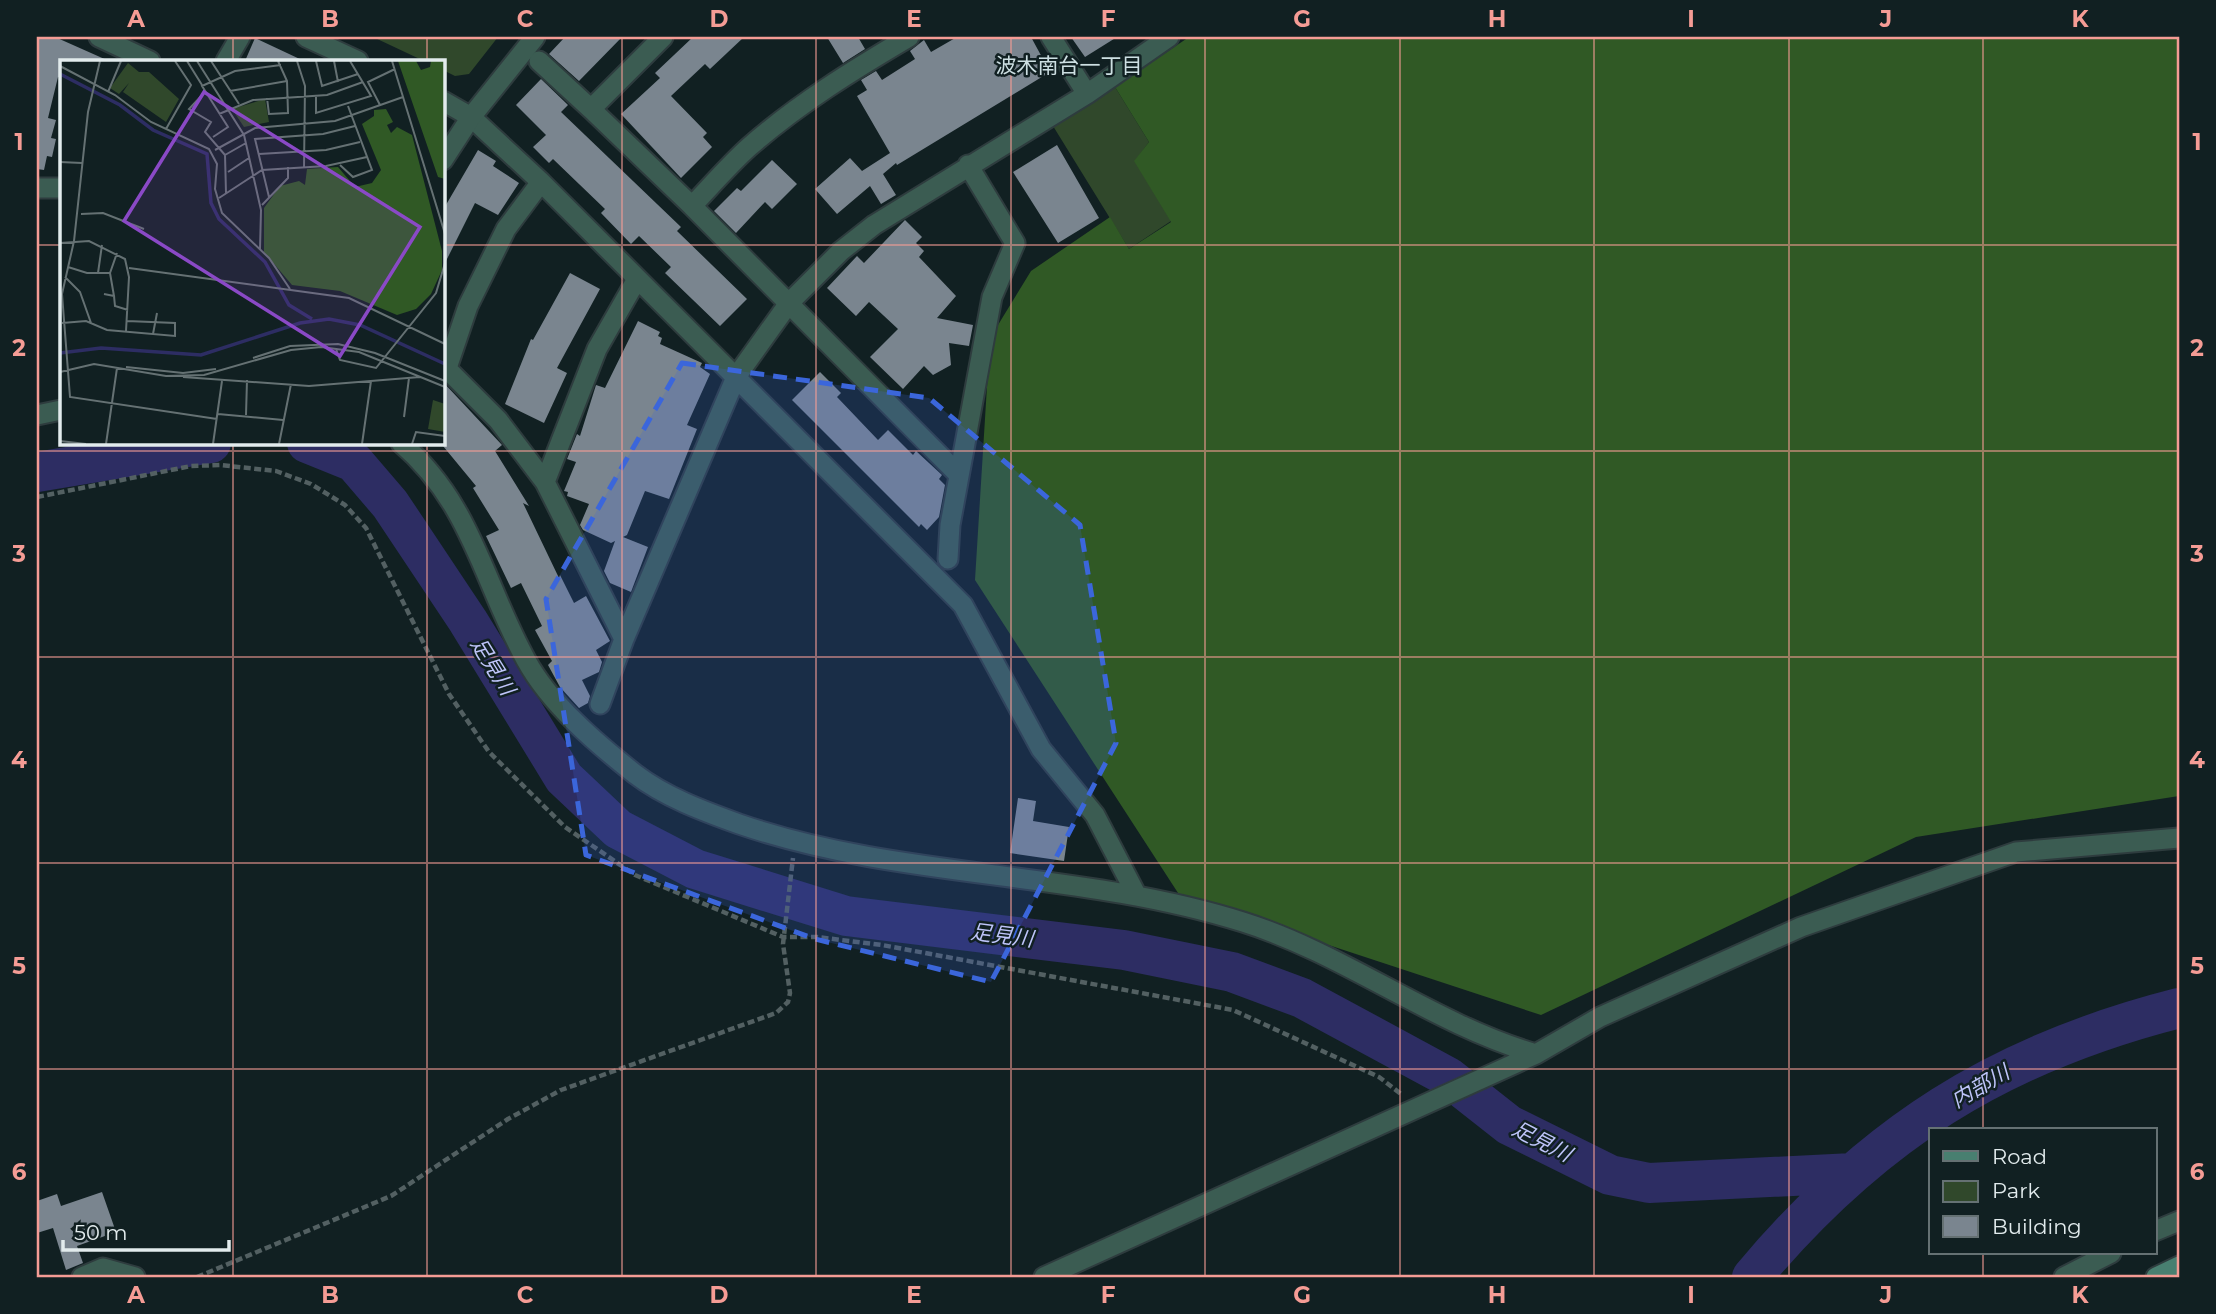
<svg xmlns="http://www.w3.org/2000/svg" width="2216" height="1314" font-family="Montserrat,'Noto Sans JP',sans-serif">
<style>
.green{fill:#30482b}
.forest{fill:#305925}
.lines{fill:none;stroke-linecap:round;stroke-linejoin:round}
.river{stroke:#2d2d63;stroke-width:40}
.building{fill:#7a858f}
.minor-casing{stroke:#2e3c3e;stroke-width:23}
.tertiary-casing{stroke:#2e3c3e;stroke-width:23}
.secondary-casing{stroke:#2e3c3e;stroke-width:23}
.path{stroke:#536062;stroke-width:4.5;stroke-dasharray:7 3.5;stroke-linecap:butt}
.minor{stroke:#3b5c52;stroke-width:19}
.tertiary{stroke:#3b5c52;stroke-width:19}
.secondary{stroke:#487f70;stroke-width:19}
.marked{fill:#3b66db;fill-opacity:0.2;stroke:#3b66db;stroke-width:5;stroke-dasharray:14 9;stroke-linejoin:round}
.grid{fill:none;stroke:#f59c95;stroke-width:2;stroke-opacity:0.55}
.labels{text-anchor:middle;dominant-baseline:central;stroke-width:5;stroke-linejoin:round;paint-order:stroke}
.neighbourhood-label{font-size:21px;fill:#cddfe2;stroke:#112022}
.water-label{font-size:21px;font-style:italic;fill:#bec4f9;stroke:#112022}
.inset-river{fill:none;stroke:#2d2d63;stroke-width:3.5}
.inset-road{fill:none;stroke:#657173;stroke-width:2}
.view{fill:#8a49c6;fill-opacity:0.15;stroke:#8a49c6;stroke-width:3.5}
.inset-edge{fill:none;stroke:#e2ebed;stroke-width:3.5}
.neatline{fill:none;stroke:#f59c95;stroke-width:2.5}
.grid-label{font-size:23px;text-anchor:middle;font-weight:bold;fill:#f59c95}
</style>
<rect width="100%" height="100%" fill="#112022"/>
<!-- green -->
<path class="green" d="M373,37H498L469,74L455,76L443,70V61H424Z
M1115,87L1149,142L1135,161L1171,221L1129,249L1053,126Z"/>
<!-- forest -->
<path class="forest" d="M1189,37H2179V796L1916,837L1541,1015L1180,896L975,580L990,338L1031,271L1110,217L1129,249L1171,222L1134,161L1149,142L1115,87Z"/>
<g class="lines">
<!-- river -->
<path class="river" d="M307,443L354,462L390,504L468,621L564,778L618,829L695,869L846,916L1124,950L1232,972L1302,998L1448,1077L1509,1125L1610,1175L1649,1183L1853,1173
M37,472L211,443
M1752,1277C1872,1134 1998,1054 2179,1008"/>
</g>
<!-- building -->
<path class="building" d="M37,37H55L109,61H61V78L58,77L48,118L56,120L51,138L56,139L52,157L47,156L44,170L37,169Z
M565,37H622L579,81L549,54Z
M693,37H744L710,69L705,64L671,96L707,133L703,137L712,147L681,178L621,114L660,78L655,73Z
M827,37H858L865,49L843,63Z
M957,37H1031L1050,72L897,165L896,163L883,174L896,195L881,204L870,186L837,214L815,189L850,158L862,171L890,153L857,96L867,90L861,80L876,71L882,80L915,59L910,51L924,40L931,52Z
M1071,37H1117L1085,57Z
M255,38L304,61H245Z
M541,79L568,105L561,112L681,227L677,231L747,299L720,326L665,273L671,267L639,236L631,244L601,213L605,209L553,159L549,163L533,147L546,135L516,105Z
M1057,145L1099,218L1058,243L1013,172Z
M478,150L496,161L493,166L519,183L498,215L475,203L443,267V210Z
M772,160L797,184L772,209L765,202L736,233L714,211L737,188L741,191Z
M905,220L922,237L916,243L924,251L919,257L956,296L937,318L973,325L969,346L949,343L951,365L933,375L924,366L903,389L870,357L898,329L869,302L856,316L827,288L857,256L864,263Z
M570,273L600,289L557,368L567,373L544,423L505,404L531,339L533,340Z
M638,321L660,332L658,336L662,338L660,344L702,363L700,367L710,374L687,425L697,429L669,499L645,491L627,535L623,537L648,547L631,592L610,583L604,571L615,541L611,543L583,530L580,525L589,504L567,496L568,492L564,491L576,462L567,459L577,434L580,436L596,385L605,388Z
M820,372L841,393L837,397L878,440L888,430L913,455L916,451L942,475L939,479L945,485L939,517L927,530L921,524L919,527L792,400Z
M443,382L502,445L495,451L529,506L523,503L559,578L560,575L574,603L586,596L610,641L596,650L602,662L599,672L582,680L590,696L588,703L579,708L560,687L548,665L552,661L535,630L542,626L521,583L511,588L486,536L499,530L473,488L476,486L443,446Z
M1018,798L1036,801L1033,821L1069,827L1064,861L1010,853Z
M102,1192L116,1232L77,1246L83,1263L66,1270L53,1228L37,1233V1201L57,1194L61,1206Z"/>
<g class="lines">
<!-- minor casing -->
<g class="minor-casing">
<path id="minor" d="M99,37L150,61
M663,37L591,109L692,206L959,475
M1051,37L1087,94
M226,61L240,37
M539,61L591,109
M471,117L541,182L963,605L1041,749L1095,815L1137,896
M37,188H61
M692,206C711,186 729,165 749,147C798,104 853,70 909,37
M443,365L498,420L545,482L624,639
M447,368L468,306L506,229L541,182
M37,415L61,410
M401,443C472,504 483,582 526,660C550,704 596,743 635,774C665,797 703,811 739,824C902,880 1079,870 1243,922C1345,954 1433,1024 1536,1054
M545,482L597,349L637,279
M948,559L950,525L992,297L1015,243L968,165
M600,704L624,639L736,377L789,303L841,251L874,225L1087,94L1169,37
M2155,1231L2179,1221
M82,1277L103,1268L135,1277
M1044,1277L1536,1054L1600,1017L1801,927L2016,852L2179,838
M2064,1277L2111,1253"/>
</g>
<!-- tertiary casing -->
<g class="tertiary-casing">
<path id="tertiary" d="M306,37L358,61
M443,101L471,117
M443,160L471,117L535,37"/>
</g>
<!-- secondary casing -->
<g class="secondary-casing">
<path id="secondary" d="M2156,1277L2179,1266"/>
</g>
<!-- path -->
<path class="path" d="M37,497L191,466L220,465L276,471L311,484L345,505L366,528L449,694L489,752L565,827L635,875L783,937H817L882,945L1233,1010L1379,1077L1401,1094
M197,1277L391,1196L508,1119L561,1090L776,1013L788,1002L790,993L783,944L793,858"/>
<!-- minor -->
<use href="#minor" class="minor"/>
<!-- tertiary -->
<use href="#tertiary" class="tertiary"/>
<!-- secondary -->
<use href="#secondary" class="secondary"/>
</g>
<!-- marked area -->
<path class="marked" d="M682,363L929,398L1080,525L1116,743L991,982L815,939L586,855L546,599Z"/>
<!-- grid -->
<path class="grid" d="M233,37V61M427,37V61M622,37V1277M816,37V1277M1011,37V1277M1205,37V1277M1400,37V1277M1594,37V1277M1789,37V1277M1983,37V1130M37,245H61M443,245H2179M233,443V1277M427,443V1277M37,451H2179M37,657H2179M37,863H2179M37,1069H2179M1983,1253V1277"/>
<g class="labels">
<!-- neighbourhood labels -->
<g class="neighbourhood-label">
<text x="1069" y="65">波木南台一丁目</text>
</g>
<!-- water labels -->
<g class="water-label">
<text transform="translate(493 666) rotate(58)">足見川</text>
<text transform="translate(1002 935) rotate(7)">足見川</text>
<text transform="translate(1980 1086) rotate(-30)">内部川</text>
<text transform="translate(1542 1141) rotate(27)">足見川</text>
</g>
</g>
<!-- overview -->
<g transform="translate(60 60)">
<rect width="385" height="385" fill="#112022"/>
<path d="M68,3L79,12H89L119,39L106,62L63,32L69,23L59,34L50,28ZM205,39L209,62L184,67L172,49ZM373,340L385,344V372L368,369Z" fill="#30482b"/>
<path d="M338,1H356L361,10L370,7L371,1H385V119L378,117ZM326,49L333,62L327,65L331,73L337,67L352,75L382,191V210L371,234L356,249L337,255L280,231L232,225L204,192V148L220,126L239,121L245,125L247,109L278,107L295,127L312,123L321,110L302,64L314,56V50Z" fill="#305925"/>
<path class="inset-river" d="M0,14L60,45L93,70L147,94L151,143L159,159L205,202L229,245L252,259M0,293L41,288L141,295L240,263L269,259L300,265L385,304"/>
<path class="inset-road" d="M40,1L28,52L14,181L2,234L10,337L157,359M127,1L142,25M137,1L184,75L201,150L200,189M151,1L179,44M237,1L245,26L244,108M256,1L262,26L298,14M274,1L278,22M332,1L385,174M0,6L55,35L91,62L149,89L157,104L155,129L162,153L209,198L230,229M170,31L227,21M48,32L61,1M145,32L129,49L151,62L145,72L165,95L166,133M256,37V53L311,36L290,1M207,38L209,54L228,53L227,21L218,1M320,45L308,22L335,9M159,54L193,40L267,35L303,22M106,69L131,25L115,1M153,77L168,67L142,26L175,11L221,5M155,90L195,68L275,61L343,37M199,94L266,90L300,82M165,95L186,83M0,102L22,103M280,105L293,117L312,110L288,46M168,112L189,98M209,137L195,79L263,74L295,66M159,138L202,110L266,106L307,97M202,145L228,118V107M21,154L43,153L84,169M0,183L29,181L65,199L69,217L66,271M8,207L27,213H50M69,208L289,238L385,284M38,213L42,185M5,217L20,232L31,263M44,234L54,236L50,213L57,193M54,236L55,246L68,250M2,263L26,261L47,270L115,276V263L67,261M93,274L97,253M276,289L280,300L316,308L376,233L385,203M193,298L230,286L278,284L315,293L385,321M66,307L123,313L156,309M0,312L34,304L106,316L144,315L231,290L261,287L299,292L385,327M123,317L249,326L360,317M158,354L223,360M186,355L187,320M344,357L349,318M0,381L26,384M46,384L57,308M153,384L162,321M219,384L231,324M302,384L311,321M352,384L356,372L385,376"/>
<path class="view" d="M144,32L360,167L280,296L64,161Z"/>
<rect width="385" height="385" class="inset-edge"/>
</g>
<!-- border -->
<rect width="2216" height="1314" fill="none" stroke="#112022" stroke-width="77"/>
<!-- legend -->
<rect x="1929" y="1128" width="228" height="126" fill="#112022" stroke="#657173" stroke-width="2"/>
<rect x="1943" y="1151" width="35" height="10" fill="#487f70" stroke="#657173" stroke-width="2"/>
<text x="1992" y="1164" font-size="21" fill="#e2ebed">Road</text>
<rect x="1943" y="1181" width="35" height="21" fill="#30482b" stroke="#657173" stroke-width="2"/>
<text x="1992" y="1198" font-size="21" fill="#e2ebed">Park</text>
<rect x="1943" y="1216" width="35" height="21" fill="#7a858f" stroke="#657173" stroke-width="2"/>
<text x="1992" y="1234" font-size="21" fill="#e2ebed">Building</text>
<!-- scale -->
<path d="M63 1240v10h166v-10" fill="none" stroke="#e2ebed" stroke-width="3.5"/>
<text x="74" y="1240" font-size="21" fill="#e2ebed" stroke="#112022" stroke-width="5" paint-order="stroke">50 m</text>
<rect x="38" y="38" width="2140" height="1238" class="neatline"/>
<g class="grid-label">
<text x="136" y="27">A</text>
<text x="330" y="27">B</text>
<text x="525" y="27">C</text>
<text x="719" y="27">D</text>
<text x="914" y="27">E</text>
<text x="1108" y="27">F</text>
<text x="1302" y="27">G</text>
<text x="1497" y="27">H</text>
<text x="1691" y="27">I</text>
<text x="1886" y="27">J</text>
<text x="2080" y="27">K</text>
<text x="19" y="150">1</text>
<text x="2197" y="150">1</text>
<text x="19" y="356">2</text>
<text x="2197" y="356">2</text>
<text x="19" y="562">3</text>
<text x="2197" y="562">3</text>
<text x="19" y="768">4</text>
<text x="2197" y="768">4</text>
<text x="19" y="974">5</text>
<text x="2197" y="974">5</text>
<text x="19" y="1180">6</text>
<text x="2197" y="1180">6</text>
<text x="136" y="1303">A</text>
<text x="330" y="1303">B</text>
<text x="525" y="1303">C</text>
<text x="719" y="1303">D</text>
<text x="914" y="1303">E</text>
<text x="1108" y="1303">F</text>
<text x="1302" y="1303">G</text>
<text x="1497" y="1303">H</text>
<text x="1691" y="1303">I</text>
<text x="1886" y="1303">J</text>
<text x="2080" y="1303">K</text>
</g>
</svg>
